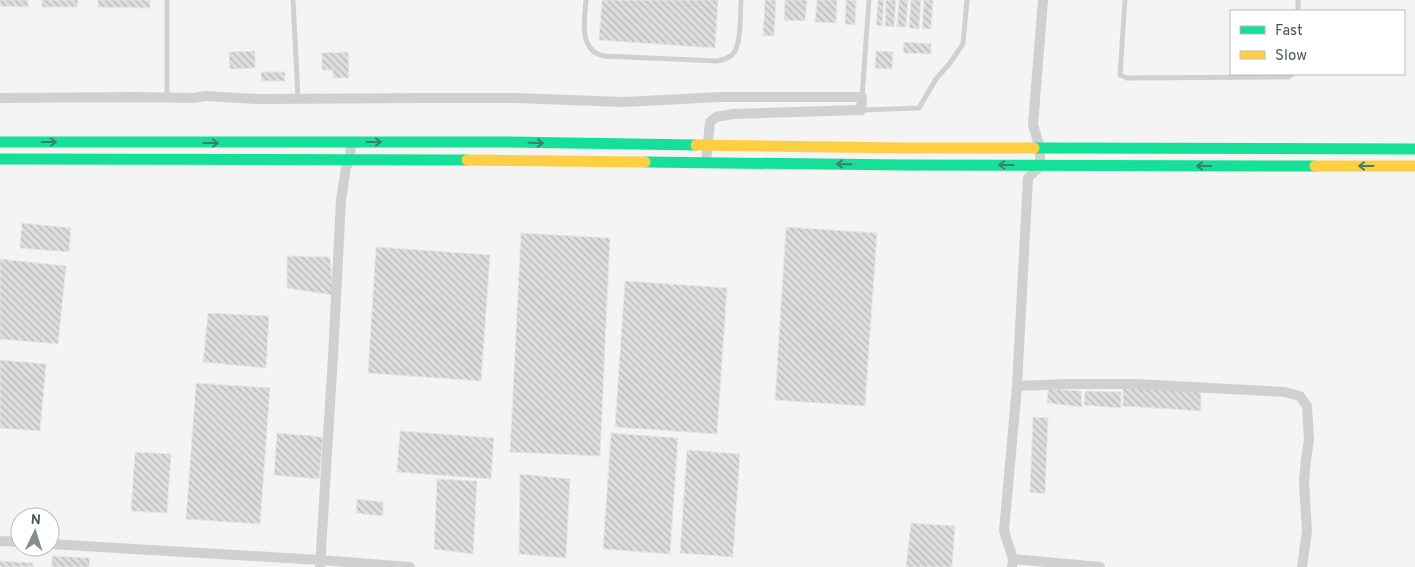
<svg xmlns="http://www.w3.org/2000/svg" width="1415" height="567" font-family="Overpass,sans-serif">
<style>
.building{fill:url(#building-back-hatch);stroke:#e5e6e7}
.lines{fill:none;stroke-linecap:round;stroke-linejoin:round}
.lane{stroke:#ced0d2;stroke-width:5}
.street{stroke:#ced0d2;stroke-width:10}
.fast{stroke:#16e098;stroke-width:11}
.slow{stroke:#ffcf43;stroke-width:11}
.oneway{stroke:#3a7f72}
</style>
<defs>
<pattern id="building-back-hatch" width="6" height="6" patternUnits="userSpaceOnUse" patternTransform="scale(1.25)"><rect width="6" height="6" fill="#ddddde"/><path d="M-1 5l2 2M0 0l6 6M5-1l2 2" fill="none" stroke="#b5b6b7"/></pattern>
</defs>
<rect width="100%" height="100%" fill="#f4f4f4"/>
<!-- building -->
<path class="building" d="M0,0H28V7L0,6Z
M42,0H78L77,7H42Z
M98,0H150V8L98,7Z
M602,0H718L715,48L599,40Z
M765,0H776L774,36H763Z
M785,0H807L805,21L784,20Z
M817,0H837L836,23L815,22Z
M846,0H856L855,25L845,24Z
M878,0H884L882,26L876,25Z
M886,0H896L894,27L885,26Z
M899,0H908L906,27H897Z
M911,0H921L919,29L909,28Z
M924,0H933L931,29H922Z
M904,42L931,44V54L903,53Z
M255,51V68L230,69L229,52Z
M876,51L893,52L892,69L875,68Z
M348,52L349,78H333V70H322V53Z
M261,72H285V81H262Z
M22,223L71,228L69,252L20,248Z
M786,227L877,233L865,406L775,400Z
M521,233L610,238L600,456L510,452Z
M376,247L490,255L481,381L368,373Z
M287,256L330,257L333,295L287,288Z
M0,259L66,266L58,344L0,339Z
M625,281L727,288L717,434L615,427Z
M208,313L269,316L266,368L203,362Z
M0,360L46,364L40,431L0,428Z
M196,383L270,388L260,524L186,519Z
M1123,387L1201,391V411L1123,406Z
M1048,389L1081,391L1082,407L1047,403Z
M1085,391L1121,392V408L1084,405Z
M1033,417L1048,418L1045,494L1030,492Z
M400,431L494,438L491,479L397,472Z
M277,433L323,437L319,479L274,475Z
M611,433L678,438L670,554L603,549Z
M687,450L740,454L733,557L680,553Z
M135,452L171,454L167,513L131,511Z
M520,474L570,479L566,558L519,554Z
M437,479L477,481L473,554L434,549Z
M357,499L383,502V516L356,513Z
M911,523L955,526L952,567H906Z
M52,556L90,558L89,567H52Z
M0,561L33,563V567H0Z"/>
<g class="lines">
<!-- lane -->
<path class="lane" d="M167,0V97
M293,0L298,98
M586,0C585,15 580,40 593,51C596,54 601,55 604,56L717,61C723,60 727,59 732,55C742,45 740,14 741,0
M1125,0L1120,75L1127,78L1288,77L1293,74
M1298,11V0
M862,97L869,0
M861,110L919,108L936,79L950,63L963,44L967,0"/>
<!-- street -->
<path class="street" d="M0,98L136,97L194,98L205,96L258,99L426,98H516L623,102L720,97H862L861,110L733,114L716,117L710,122L706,162
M1017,386L1068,384H1136L1285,392L1300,396L1307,406L1309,440L1306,459L1304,482L1307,531L1302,567
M0,541L20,542
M50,544L320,560L410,567
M1013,559L1100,567
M320,567L333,356L341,200L346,167L350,160L351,142
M1012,567L1013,559L1004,531L1017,386L1028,178L1040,166V148L1033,125L1043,0"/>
<!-- fast -->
<path class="fast" d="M0,142H509L696,145
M1034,148L1415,149
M0,159L467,160
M645,162L904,165L1315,166"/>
<!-- slow -->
<path class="slow" d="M696,145L904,148H1034
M467,160L645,162
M1315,166H1415"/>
</g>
<!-- one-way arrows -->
<defs><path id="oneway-shaft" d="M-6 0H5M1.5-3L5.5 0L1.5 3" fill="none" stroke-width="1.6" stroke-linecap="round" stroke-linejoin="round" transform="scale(1.25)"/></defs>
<g class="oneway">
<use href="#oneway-shaft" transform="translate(49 142)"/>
<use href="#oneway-shaft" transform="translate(374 142)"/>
<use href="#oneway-shaft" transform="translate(211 143)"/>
<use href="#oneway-shaft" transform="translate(536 143) rotate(1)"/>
<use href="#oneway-shaft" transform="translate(844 164) rotate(-179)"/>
<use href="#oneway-shaft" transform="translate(1006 165) rotate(-180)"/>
<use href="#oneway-shaft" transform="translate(1204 166) rotate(-180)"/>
<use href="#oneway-shaft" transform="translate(1366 166) rotate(-180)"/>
</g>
<!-- legend -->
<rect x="1230" y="10" width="175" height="65" fill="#ffffff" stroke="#b7bbc0"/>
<rect x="1240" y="26" width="25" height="8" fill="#16e098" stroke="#b7bbc0"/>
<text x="1275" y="35" font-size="15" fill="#4a5661">Fast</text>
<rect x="1240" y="51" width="25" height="8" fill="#ffcf43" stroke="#b7bbc0"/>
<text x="1275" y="60" font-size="15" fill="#4a5661">Slow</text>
<!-- north arrow -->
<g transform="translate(35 532) rotate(4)"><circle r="24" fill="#ffffff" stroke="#b7bbc0"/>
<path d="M0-4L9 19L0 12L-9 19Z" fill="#868d94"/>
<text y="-8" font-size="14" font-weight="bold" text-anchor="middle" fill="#4a5661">N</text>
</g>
</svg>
